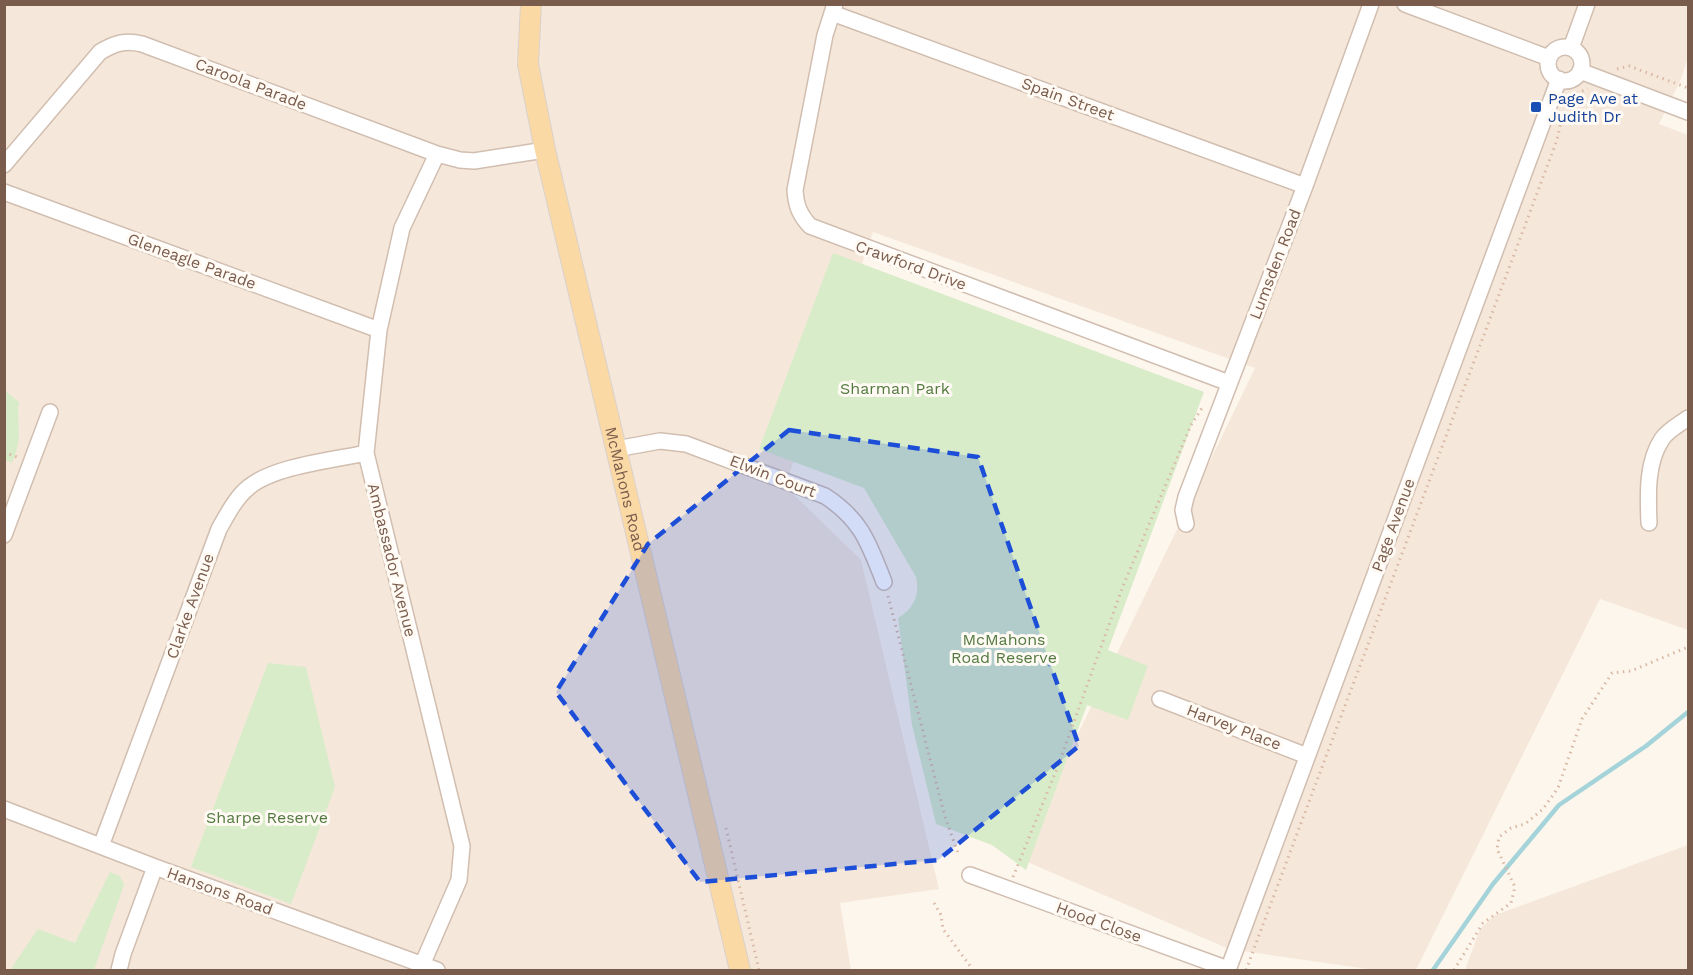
<svg xmlns="http://www.w3.org/2000/svg" width="1693" height="975" font-family="'Work Sans',sans-serif">
<style>
.residential{fill:#f5e8da}
.green{fill:#d8ecc9}
.lines{fill:none;stroke-linecap:round;stroke-linejoin:round}
.stream{stroke:#a5d3da;stroke-width:4.5}
.minor-casing{stroke:#d1beb0;stroke-width:18}
.major-casing{stroke:#dad1cd;stroke-width:22}
.path{stroke:#d9b8a5;stroke-width:3;stroke-dasharray:1.5 4.5;stroke-linecap:butt}
.minor{stroke:#fff;stroke-width:15}
.major{stroke:#fbd9a5;stroke-width:20}
.marked{fill:#1d4ed8;fill-opacity:0.2;stroke:#1d4ed8;stroke-width:4.5;stroke-dasharray:12 8;stroke-linejoin:round}
.transit-dot{fill:#1a4fb4;stroke:#fffaf3;stroke-width:2}
.labels{text-anchor:middle;dominant-baseline:central;stroke-width:6;stroke-linejoin:round;paint-order:stroke}
.street-label{font-size:16px;fill:#7a5c4d;stroke:#fffaf3}
.transit-label{font-size:16px;fill:#164399;stroke:#fffaf3;text-anchor:start}
.park-label{font-size:16px;fill:#537a41;stroke:#fffaf3}
</style>
<rect width="100%" height="100%" fill="#fdf6ec"/>
<!-- residential -->
<path class="residential" d="M5,5H1688V58L1680,81L1659,124L1688,135V630L1600,599L1416,970H1374L1229,949L1018,858L1255,368L873,232L785,486L861,560L939,889L840,903L851,970H5Z
M1688,845V970H1637L1636,969L1631,970H1465L1480,929L1495,915Z"/>
<!-- green -->
<path class="green" d="M833,253L1204,392L1108,650L1148,666L1128,720L1087,705L1026,870L992,845L936,824L912,725L898,618C914,608 920,595 916,577L864,488L759,449Z
M4,390L19,402C17,413 19,422 19,433C19,444 16,453 12,463L5,460Z
M268,663L306,667L335,787L291,904L191,867Z
M110,872L120,876L124,885L94,970H10L38,929L75,943Z"/>
<g class="lines">
<!-- stream -->
<path class="stream" d="M1433,970L1493,884L1559,805L1646,746L1688,712"/>
<!-- minor casing -->
<g class="minor-casing">
<path id="minor" d="M835,4L825,35L795,190C796,205 799,214 810,226L1229,383
M1405,4L1549,58
M832,13L1305,186
M1548 64a17 17 0 1 1 34 0a17 17 0 1 1-34 0Z
M1571,48L1587,4
M1580,71L1688,112
M4,165L100,52C115,43 125,40 142,44L437,154L460,160L474,161L545,150
M4,192L379,330
M616,449L660,441L686,444L825,496C862,520 869,544 884,582
M1649,523C1648,496 1646,463 1662,439C1668,430 1680,424 1688,418
M1186,524L1183,510L1186,497L1305,186L1371,4
M4,535L50,412
M1160,699L1307,756
M4,809L155,867L437,970
M101,846L219,529C227,515 236,497 249,487C274,466 334,460 366,453
M970,875L1228,969
M422,965L459,880L462,846L366,453L379,330L402,228L437,154
M119,970L123,954L155,867
M1228,970L1559,79"/>
</g>
<!-- major casing -->
<g class="major-casing">
<g id="major">
<path id="s1" d="M531,4L528,64L545,150L740,970"/>
</g>
</g>
<!-- path -->
<path class="path" d="M1617,69L1629,66L1688,88
M1567,100L1573,94L1588,89
M4,452L19,458
M888,596L945,817L958,853
M726,828L759,970
M1013,877L1058,766L1123,586L1191,425L1204,405
M934,903L941,915L943,929L973,970
M1246,970L1557,140L1562,117
M1454,970L1483,923L1511,903L1515,887L1497,849L1499,837L1511,828L1525,824L1543,809L1558,788L1582,719L1612,673L1631,671L1688,647"/>
<!-- minor -->
<use href="#minor" class="minor"/>
<!-- major -->
<use href="#major" class="major"/>
</g>
<!-- marked area -->
<path class="marked" d="M789,430L978,457L1079,746L938,860L700,882L556,692L648,544Z"/>
<!-- markers -->
<rect class="transit-dot" x="1530" y="101" width="12" height="12" rx="3"/>
<g class="labels">
<!-- street labels -->
<g class="street-label">
<text transform="translate(251 84) rotate(21)">Caroola Parade</text>
<text transform="translate(1068 99) rotate(20)">Spain Street</text>
<text transform="translate(192 261) rotate(20)">Gleneagle Parade</text>
<text transform="translate(1275 264) rotate(-69)">Lumsden Road</text>
<text transform="translate(911 265) rotate(20)">Crawford Drive</text>
<text transform="translate(773 476) rotate(21)">Elwin Court</text>
<text stroke="none"><textPath href="#s1" startOffset="496">McMahons Road</textPath></text>
<text transform="translate(1393 525) rotate(-70)">Page Avenue</text>
<text transform="translate(392 560) rotate(76)">Ambassador Avenue</text>
<text transform="translate(190 606) rotate(-70)">Clarke Avenue</text>
<text transform="translate(1234 727) rotate(21)">Harvey Place</text>
<text transform="translate(220 891) rotate(20)">Hansons Road</text>
<text transform="translate(1099 922) rotate(20)">Hood Close</text>
</g>
<!-- transit labels -->
<g class="transit-label">
<text x="1548" y="98">Page Ave at<tspan x="1548" dy="18">Judith Dr</tspan></text>
</g>
<!-- park labels -->
<g class="park-label">
<text x="895" y="388">Sharman Park</text>
<text x="1004" y="639">McMahons<tspan x="1004" dy="18">Road Reserve</tspan></text>
<text x="267" y="817">Sharpe Reserve</text>
</g>
</g>
<!-- border -->
<rect width="1693" height="975" fill="none" stroke="#7a5c4d" stroke-width="12"/>
</svg>
